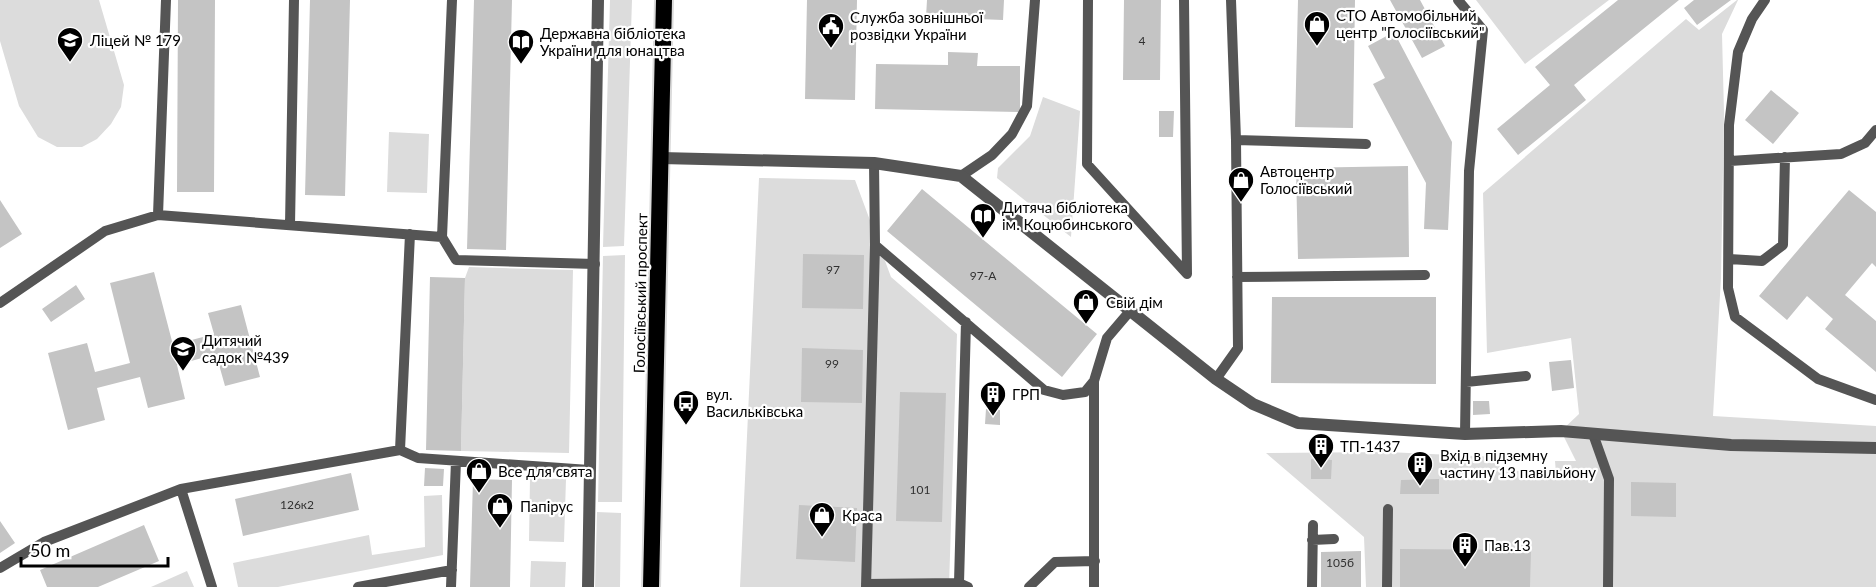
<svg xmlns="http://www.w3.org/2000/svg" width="1876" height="587" font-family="Lato,sans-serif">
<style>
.green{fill:#dcdcdc}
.building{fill:#c4c4c4}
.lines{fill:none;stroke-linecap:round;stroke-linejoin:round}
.trunk-casing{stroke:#dbdbdb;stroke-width:20}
.service{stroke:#555;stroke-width:10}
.minor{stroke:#555;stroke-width:12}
.trunk{stroke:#000;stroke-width:16}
.labels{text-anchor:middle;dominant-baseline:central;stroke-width:4.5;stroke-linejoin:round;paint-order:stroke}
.number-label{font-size:12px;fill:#313131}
.poi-label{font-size:15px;fill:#000;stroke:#fff;text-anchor:start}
.street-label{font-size:15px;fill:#000;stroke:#fff}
</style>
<rect width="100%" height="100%" fill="#fff"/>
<!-- green -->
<path class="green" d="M0,0H99L124,85L121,107L111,124L97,139L82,147H57L38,137L19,106L0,41Z
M610,0H632L624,246L603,247Z
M1476,0H1609L1525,64Z
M1737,0H1738L1722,34L1724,113L1721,278L1713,416L1876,426V587H1366L1364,537L1266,453L1387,452L1496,457L1501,470L1556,473L1555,461H1576L1561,431L1579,414L1571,338L1487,353L1483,193L1686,19L1699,30Z
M1043,97L1080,111L1071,237L997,178L998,168L1030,136Z
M389,132L429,134L427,193L387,192Z
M759,178L855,180L891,277L957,334L949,587H740Z
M625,255L622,502H598L603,256Z
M469,267L573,270L569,453L461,451L465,278Z
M530,478L566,479L564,542L529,541Z
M442,495L443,555L278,587H238L233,563L369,535L372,555L425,547L424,496Z
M597,512L621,513L620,587H595Z
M531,561L566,562L565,587H530Z
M187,571L194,587H151Z"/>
<!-- building -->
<path class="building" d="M178,0H215L214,192H177Z
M310,0H350L345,196L305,195Z
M474,0H512L506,250L467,249Z
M807,0H857L855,100L805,99Z
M927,0H1004L1003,20L926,17Z
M1124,0H1161L1160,80H1123Z
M1298,0H1355L1353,128L1295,127Z
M1390,0H1420L1445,46L1422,58Z
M1618,0H1679L1574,85L1586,100L1518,155L1497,129L1550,85L1535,67Z
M1694,0H1731L1697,25L1684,8Z
M1394,32L1452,142L1448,230L1424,229L1426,183L1373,84L1385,78L1368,46Z
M948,52L978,53L977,66H1020V112L875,109L876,64L948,65Z
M1771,90L1799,113L1773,144L1745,120Z
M1159,111H1174L1173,137H1159Z
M1408,166L1409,257L1298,259L1296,168Z
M922,189L1097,334L1062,377L887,231Z
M1849,190L1876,212V267L1872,263L1845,295L1876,321V372L1825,329L1833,319L1807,296L1787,320L1759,296Z
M0,200L22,234L0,248Z
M803,254L864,255L863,309L802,308Z
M154,272L173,345L214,334L208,313L241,305L260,377L225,386L216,354L177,365L185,399L148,408L140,377L97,388L105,420L68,430L48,353L87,343L95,372L130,363L110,283Z
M430,277L465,278L461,451L426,450Z
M76,285L85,299L51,322L42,309Z
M1272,297H1436V384L1271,383Z
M802,348L863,350L862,403L801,402Z
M1571,360L1574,388L1552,391L1549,362Z
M900,392L946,393L942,522L896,521Z
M1473,401H1489L1490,414L1473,415Z
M986,409L1000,410V425L985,424Z
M1311,459L1332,460L1331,479H1311Z
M425,468L444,469L443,486H424Z
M351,473L359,510L243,536L235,499Z
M473,479L512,480L510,587H470Z
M1439,479V494H1400L1401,480Z
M1631,482L1676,483V517L1631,516Z
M799,505L857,508L855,562L796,559Z
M0,521L15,543L0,553Z
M144,525L159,561L98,587H47L40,570Z
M1400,549L1531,550L1530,587H1400Z
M1361,551V587H1321V552Z"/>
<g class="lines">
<!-- trunk casing -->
<g class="trunk-casing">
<path id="trunk" d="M651,587L664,0"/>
</g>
<!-- service -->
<path class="service" d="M1088,0L1087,164L1187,274L1184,0
M1458,0L1483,30L1469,171L1465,434
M1765,0L1752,19L1738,52L1729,125L1728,288L1735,317L1818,379L1876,400
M1236,140L1366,144
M1730,161L1841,154L1865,143L1876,130
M961,176L992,155L1012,134L1027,106L1035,0
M158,215L166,0
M290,225L294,0
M442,237L452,0
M875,245L1044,390L1063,395L1085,392L1094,381L1107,338L1130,311
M1729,259L1762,261L1783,245L1785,157
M1237,277L1425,275
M0,303L105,231L158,215L442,237L456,260L595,264
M1216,379L1238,348L1236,140L1231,0
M1466,382L1526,376
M1593,434L1609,479L1608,587
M400,450L410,234
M181,489L212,587
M1312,540L1334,539
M0,568L44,542L181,489L400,450L418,458L589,470
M959,583L966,322
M866,584L959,583L968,587
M358,587L452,570
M451,587L456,461
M866,587L875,245L874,163
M1029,587L1055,562L1095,561
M1094,587V381
M1312,587L1313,525
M1387,587L1388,509"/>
<!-- minor -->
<path class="minor" d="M661,158L874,163L961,176L1216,379L1253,404L1298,423L1465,434L1561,431L1731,445L1876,448
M588,587L598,0"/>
<!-- trunk -->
<use href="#trunk" class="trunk"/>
</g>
<!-- icons -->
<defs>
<g id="shop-pin" transform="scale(1.35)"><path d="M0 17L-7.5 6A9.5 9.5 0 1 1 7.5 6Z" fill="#000" stroke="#fff"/><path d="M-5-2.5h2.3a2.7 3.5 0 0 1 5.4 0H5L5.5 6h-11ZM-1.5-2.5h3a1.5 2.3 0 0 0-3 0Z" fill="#fff"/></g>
<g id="civic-pin" transform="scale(1.35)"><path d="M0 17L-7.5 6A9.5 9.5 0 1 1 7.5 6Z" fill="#000" stroke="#fff"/><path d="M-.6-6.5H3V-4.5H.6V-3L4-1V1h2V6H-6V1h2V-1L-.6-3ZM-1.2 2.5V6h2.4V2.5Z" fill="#fff"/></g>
<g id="school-pin" transform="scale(1.35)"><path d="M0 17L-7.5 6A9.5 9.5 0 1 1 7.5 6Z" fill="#000" stroke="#fff"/><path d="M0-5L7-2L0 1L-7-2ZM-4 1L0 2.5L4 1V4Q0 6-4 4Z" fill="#fff"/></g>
<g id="library-pin" transform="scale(1.35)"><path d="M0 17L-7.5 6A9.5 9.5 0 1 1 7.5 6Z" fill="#000" stroke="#fff"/><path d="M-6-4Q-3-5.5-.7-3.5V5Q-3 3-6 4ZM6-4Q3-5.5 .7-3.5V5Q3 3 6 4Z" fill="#fff"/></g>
<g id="building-pin" transform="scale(1.35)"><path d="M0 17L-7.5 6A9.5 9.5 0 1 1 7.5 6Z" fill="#000" stroke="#fff"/><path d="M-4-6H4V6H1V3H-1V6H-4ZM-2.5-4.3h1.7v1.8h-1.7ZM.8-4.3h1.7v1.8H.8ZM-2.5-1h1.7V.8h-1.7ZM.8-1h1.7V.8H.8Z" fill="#fff"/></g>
<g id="bus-pin" transform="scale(1.35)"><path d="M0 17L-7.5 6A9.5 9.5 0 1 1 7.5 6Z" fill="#000" stroke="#fff"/><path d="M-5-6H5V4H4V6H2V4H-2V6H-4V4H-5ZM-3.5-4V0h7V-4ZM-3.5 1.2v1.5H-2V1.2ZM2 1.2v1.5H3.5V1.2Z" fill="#fff"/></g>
</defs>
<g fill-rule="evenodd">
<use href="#shop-pin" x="1317" y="24"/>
<use href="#civic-pin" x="831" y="26"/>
<use href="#school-pin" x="70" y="40"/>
<use href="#library-pin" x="521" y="42"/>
<use href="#shop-pin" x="1241" y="180"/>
<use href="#library-pin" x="983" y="216"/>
<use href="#shop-pin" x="1086" y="302"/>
<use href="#school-pin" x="183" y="349"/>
<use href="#building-pin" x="993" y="394"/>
<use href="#bus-pin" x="686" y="403"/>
<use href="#building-pin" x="1321" y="446"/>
<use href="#building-pin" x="1420" y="464"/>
<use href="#shop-pin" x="479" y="471"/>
<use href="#shop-pin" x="500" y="506"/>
<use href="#shop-pin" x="822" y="515"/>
<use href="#building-pin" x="1465" y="545"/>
</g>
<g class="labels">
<!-- number labels -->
<g class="number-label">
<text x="1142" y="40">4</text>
<text x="833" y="269">97</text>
<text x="983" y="275">97-А</text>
<text x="832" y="363">99</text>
<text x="920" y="489">101</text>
<text x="297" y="504">126к2</text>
<text x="1340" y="562">105б</text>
</g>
<!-- poi labels -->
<g class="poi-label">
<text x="1336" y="15">СТО Автомобільний<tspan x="1336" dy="17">центр "Голосіївський"</tspan></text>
<text x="850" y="17">Служба зовнішньої<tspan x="850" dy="17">розвідки України</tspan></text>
<text x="540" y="33">Державна бібліотека<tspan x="540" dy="17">України для юнацтва</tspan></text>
<text x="90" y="40">Ліцей № 179</text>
<text x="1260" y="171">Автоцентр<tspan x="1260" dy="17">Голосіївський</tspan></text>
<text x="1002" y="207">Дитяча бібліотека<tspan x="1002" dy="17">ім. Коцюбинського</tspan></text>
<text x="1106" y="302">Свій дім</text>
<text x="202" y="340">Дитячий<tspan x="202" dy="17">садок №439</tspan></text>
<text x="706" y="394">вул.<tspan x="706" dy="17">Васильківська</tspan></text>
<text x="1012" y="394">ГРП</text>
<text x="1340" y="446">ТП-1437</text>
<text x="1440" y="455">Вхід в підземну<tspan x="1440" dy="17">частину 13 павільйону</tspan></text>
<text x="498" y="471">Все для свята</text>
<text x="520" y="506">Папірус</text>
<text x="842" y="515">Краса</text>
<text x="1484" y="545">Пав.13</text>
</g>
<!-- street labels -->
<g class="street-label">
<text transform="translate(640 293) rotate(-89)">Голосіївський проспект</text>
</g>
</g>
<!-- scale -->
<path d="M21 557v9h147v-9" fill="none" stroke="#000000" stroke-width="3"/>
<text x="30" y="557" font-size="18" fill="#000000" stroke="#ffffff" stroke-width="4.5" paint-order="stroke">50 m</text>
</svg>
